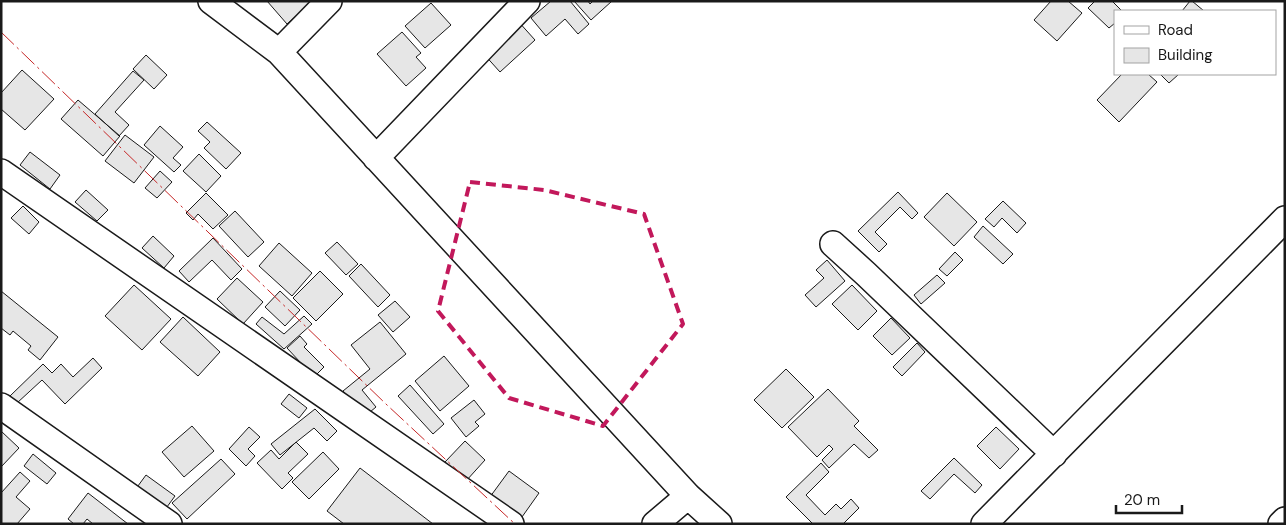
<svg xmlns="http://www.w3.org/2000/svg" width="1286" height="525" font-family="'DM Sans',sans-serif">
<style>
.building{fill:#e6e6e6;stroke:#1a1a1a}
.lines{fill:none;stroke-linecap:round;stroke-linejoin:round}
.minor-casing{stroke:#1a1a1a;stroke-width:28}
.minor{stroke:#fff;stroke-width:25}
.power{stroke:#c62828;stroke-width:1;stroke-dasharray:18 4 2.5 4;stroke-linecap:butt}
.marked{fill:none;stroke:#c2185b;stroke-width:4;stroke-dasharray:10 6;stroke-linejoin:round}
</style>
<rect width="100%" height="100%" fill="#fff"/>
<!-- building -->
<path class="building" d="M267,1H313L287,24Z
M551,1H570L589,24L578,34L565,19L546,36L531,18Z
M574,1H588L590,4L593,1H612L591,20Z
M1051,1H1068L1082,13L1057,41L1034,20Z
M1095,1H1112L1122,11H1115V23L1109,28L1088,8Z
M1190,1H1192L1204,11H1182Z
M431,3L451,25L425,48L405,26Z
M517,20L535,40L500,72L482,52Z
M402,32L421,53L416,57L426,68L406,86L377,54Z
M146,55L167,75L154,89L133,69Z
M22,70L54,99L25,130L1,109V93Z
M133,71L144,80L115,112L129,125L119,136L95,114Z
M1122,74H1148L1157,82L1119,122L1097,100Z
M1160,74H1179L1169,83Z
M78,100L120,136L103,156L61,119Z
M207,122L241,153L226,169L204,148L210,142L198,131Z
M160,126L183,147L173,158L181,165L174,172L144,145Z
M125,135L154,157L134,183L105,161Z
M30,152L60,175L50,189L20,165Z
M199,154L221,176L206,192L183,171Z
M160,171L172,182L157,198L145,188Z
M86,190L108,210L97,221L75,202Z
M898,192L918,213L912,219L900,207L875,232L887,244L879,252L858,231Z
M206,193L228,215L213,229L198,214L193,220L186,213Z
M947,193L977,222L954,246L924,217Z
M1003,201L1026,223L1017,233L1002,218L994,227L985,219Z
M23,206L39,222L29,234L11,218Z
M235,211L264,242L248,257L219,226Z
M983,226L1013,254L1003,264L974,237Z
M153,236L174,256L164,268L142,248Z
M213,238L242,269L231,280L212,260L189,282L179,271Z
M337,242L358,264L346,275L325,253Z
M279,243L312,273L292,296L259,266Z
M955,252L963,260L947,276L939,269Z
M827,260L845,281L816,307L805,295L824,278L816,270Z
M361,264L390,295L378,307L349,276Z
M320,271L343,294L316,321L293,298Z
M937,275L945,283L921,304L914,295Z
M237,278L263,302L243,324L217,299Z
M134,285L171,319L142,350L105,316Z
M852,285L877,311L858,330L832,304Z
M1,291L58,337L40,360L28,350L31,346L13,331L10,335L1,328Z
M280,291L300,310L285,326L265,307Z
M395,301L410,317L393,332L378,315Z
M304,316L312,324L284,349L256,324L262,317L284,334Z
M183,317L220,352L198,376L160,342Z
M891,318L910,338L892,355L873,336Z
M380,322L406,354L362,390L376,407L364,417L343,391L370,369L351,345Z
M300,336L307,344L304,347L324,367L314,377L287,348Z
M917,343L925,352L902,376L893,367Z
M444,356L469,386L440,411L415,381Z
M93,358L102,368L65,404L42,380L17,403L10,396L43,364L52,373L61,364L73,377Z
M786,369L814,397L782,428L754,400Z
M410,385L444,424L433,434L398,396Z
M828,389L859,421L854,426L878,450L869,458L854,444L829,468L822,460L833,449L829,445L817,457L788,427Z
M289,394L307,408L299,418L281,404Z
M474,400L485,414L475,422L479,426L466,437L451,418Z
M315,409L337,431L327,441L314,428L280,455L271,444Z
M192,426L214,451L184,477L162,452Z
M249,427L260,437L248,449L255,456L246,466L229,449Z
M996,427L1019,449L1000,469L977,446Z
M1,431L19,448L1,467Z
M465,441L485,460L466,481L445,462Z
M296,442L308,454L288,473L293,478L282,489L257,463L271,450L279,459Z
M323,452L339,469L309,499L292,482Z
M33,454L56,473L47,484L24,466Z
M954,458L982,485L975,493L954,474L930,499L921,491Z
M221,459L235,474L187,519L172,503Z
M821,463L829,472L806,495L825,515L836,504L841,509L851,499L859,508L843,524H813L786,497Z
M360,468L433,524H344L327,511Z
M509,471L539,493L517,524L487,501Z
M20,472L30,481L16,497L30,509L17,524H1V493Z
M146,475L175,496L164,511L135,490Z
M88,493L128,524H93L87,519L83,524H74L68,519Z"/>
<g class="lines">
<!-- minor casing -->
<g class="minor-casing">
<path id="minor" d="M211,1L279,52L688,496L719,524
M279,52L329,1
M376,158L527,1
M1,172L511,524
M833,244L866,274L1054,454
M1,406L169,524
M655,524L688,496
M984,524L1285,219
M1281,524L1285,520"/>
</g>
<!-- minor -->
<use href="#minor" class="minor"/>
<!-- power -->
<path class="power" d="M1,32L387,405L515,524"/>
</g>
<!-- marked area -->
<path class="marked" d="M470,182L544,190L644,214L683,324L603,426L509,398L438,311Z"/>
<!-- border -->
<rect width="1286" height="525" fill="none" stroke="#1a1a1a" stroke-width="5"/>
<!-- legend -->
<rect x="1114" y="10" width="162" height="65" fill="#ffffff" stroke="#a3a3a3"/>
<rect x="1124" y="26" width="25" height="8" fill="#ffffff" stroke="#a3a3a3"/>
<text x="1158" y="35" font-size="15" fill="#1a1a1a">Road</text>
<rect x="1124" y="48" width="25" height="15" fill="#e6e6e6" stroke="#a3a3a3"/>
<text x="1158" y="60" font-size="15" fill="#1a1a1a">Building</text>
<!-- scale -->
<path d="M1116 505v8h66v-8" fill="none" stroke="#1a1a1a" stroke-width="2.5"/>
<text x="1124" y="505" font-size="15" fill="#1a1a1a" stroke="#ffffff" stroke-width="4" paint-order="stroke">20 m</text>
</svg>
